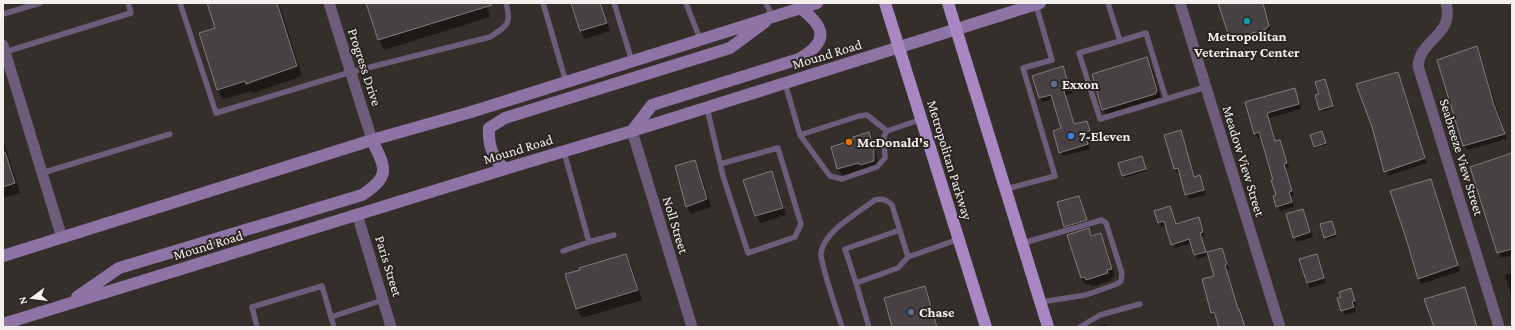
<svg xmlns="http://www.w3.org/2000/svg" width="1515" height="330" font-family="'Crimson Pro',serif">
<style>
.shadow{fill:#0007}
.building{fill:#484244;stroke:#837c7f}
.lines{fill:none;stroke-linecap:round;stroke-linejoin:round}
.lane{stroke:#6d5d7a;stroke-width:5.5}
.street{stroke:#6d5d7a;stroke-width:11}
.secondary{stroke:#8e74a4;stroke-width:12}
.primary{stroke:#a887c3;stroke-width:12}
.culture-dot{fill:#0f9aa8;stroke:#2b2522;stroke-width:1.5}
.service-dot{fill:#5c6f8a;stroke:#2b2522;stroke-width:1.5}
.shop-dot{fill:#3f7fe0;stroke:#2b2522;stroke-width:1.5}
.food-dot{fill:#e8710a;stroke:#2b2522;stroke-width:1.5}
.labels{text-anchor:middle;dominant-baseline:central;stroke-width:4;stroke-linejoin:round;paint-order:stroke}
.poi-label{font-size:14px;font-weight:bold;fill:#f3f0ed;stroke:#2b2522;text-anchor:start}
.street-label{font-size:14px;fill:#f3f0ed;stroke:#2b2522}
</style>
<rect width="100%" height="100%" fill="#352f2c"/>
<!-- shadow -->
<path class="shadow" d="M208,3H279L302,76L253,93L251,91L223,99L218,90L200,34L216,29Z
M367,3H486L490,17L384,50L379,40Z
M572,3H601L610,31L585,39L581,31Z
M1219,3H1263L1270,29L1267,31L1232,42Z
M1477,47L1507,139L1467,150L1464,145Z
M1146,59L1152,68L1162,101L1109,119L1103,109Z
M1063,67L1072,93L1065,95L1075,125L1087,122L1092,135L1086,137L1090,149L1063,156L1060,152L1062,129L1053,99L1042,102L1033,76Z
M1397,73L1425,157L1385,170L1375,132Z
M1326,82L1333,108L1322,112L1321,95Z
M1294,89L1301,109L1269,118L1276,142L1279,141L1282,146L1289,168L1286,169L1294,196L1291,197L1294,207L1280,211L1277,206L1275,180L1262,137L1258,138L1255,133L1246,102Z
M1181,131L1195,178L1200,177L1206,195L1189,199L1180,173L1178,174L1175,169L1165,136Z
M869,133L873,141L879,166L843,176L838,169L832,148L855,141Z
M1323,135L1326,145L1316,148L1315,146Z
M3,139L20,193L3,198Z
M1142,157L1147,171L1124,178L1123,176Z
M1512,158V255L1501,258L1471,168Z
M1425,159L1427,163L1388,176L1386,172Z
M695,161L699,168L711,207L691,214L687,207L676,167Z
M772,173L776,180L786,215L760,223L750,202L744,181Z
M1431,180L1460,271L1421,284L1419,279Z
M1079,197L1089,225L1068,231L1065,226Z
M1170,207L1176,225L1199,218L1205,236L1201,237L1206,253L1221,249L1229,269L1227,270L1238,310L1246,327H1220L1217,317H1215L1212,312L1215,276L1209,255L1197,259L1191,243L1175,248L1167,225L1161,227L1158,223Z
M1303,210L1313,237L1297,242L1294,237Z
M1333,224L1336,237L1326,240L1325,237Z
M1089,229L1093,237L1100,234L1105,242L1115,276L1111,278L1112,280L1092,287L1090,284L1086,285L1081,278Z
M626,255L631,264L642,300L582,318L577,309L566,275Z
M1316,256L1326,283L1310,288L1308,283Z
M1512,273V298L1505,275Z
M925,287L928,293L938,327H893Z
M1464,288L1478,327H1434Z
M1351,289L1357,306H1354L1356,312L1345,315L1342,310V298Z
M1105,324L1107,327H1097Z"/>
<!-- building -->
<path class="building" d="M207,3H277L297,66L246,84L245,81L217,90L199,33L215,28Z
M366,3H491L492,5L378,40Z
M571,3H600L607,23L580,31Z
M1218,3H1263L1269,26L1266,29L1230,40Z
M1477,46L1494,105L1505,134L1463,146L1437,60Z
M1147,57L1157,90L1155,94L1102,110L1092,74Z
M1063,66L1070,89L1064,91L1074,124L1087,121L1090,131L1085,133L1088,144L1059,153L1053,131L1061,128L1051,95L1039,98L1032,76Z
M1398,72L1425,158L1384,172L1372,127L1356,84Z
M1325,79L1333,106L1319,110L1315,95L1319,94L1315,82Z
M1295,88L1299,104L1267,113L1275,141L1280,140L1287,163L1284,164L1292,191L1289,192L1292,202L1276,207L1273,196L1276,195L1271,180H1273L1259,132L1254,134L1245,102Z
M1181,130L1194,177L1200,175L1204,190L1185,195L1178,168L1174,169L1164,135Z
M1322,131L1326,143L1314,147L1310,135Z
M869,132L874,150V161L860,165L859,163L837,169L831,147L853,140V137Z
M3,152H5L15,183L3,187Z
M1512,153V249L1497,253L1470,167Z
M1142,156L1146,169L1122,176L1118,163Z
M695,160L707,199L686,207L675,166Z
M772,171L783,208L755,216L743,180Z
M1431,179L1458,265L1418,279L1405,235L1390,191Z
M1079,196L1087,220L1064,227L1057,202Z
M1170,206L1176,224L1199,217L1203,232L1200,233L1206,252L1194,255L1189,239L1171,245L1164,221L1158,223L1154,211Z
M1303,209L1310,232L1293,238L1286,214Z
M1332,221L1336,234L1324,238L1320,224Z
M1089,228L1091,236L1101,233L1112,269L1107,270L1108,273L1086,280L1085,277L1081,278L1067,235Z
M1222,248L1227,264L1225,265L1238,309H1239L1245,327H1219L1214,312L1211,313L1202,279L1214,276L1207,252Z
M626,254L638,290L576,309L565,274L580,270L579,268Z
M1317,254L1324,278L1307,283L1299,259Z
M925,286L937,327H892L884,298Z
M1465,287L1477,327H1434L1424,299Z
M1351,288L1355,301H1352L1354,307L1341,311L1337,298L1341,297L1339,292Z"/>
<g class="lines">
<!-- lane -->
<path class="lane" d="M180,3L216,113L351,72L490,37C507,26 512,24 506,3
M543,3L566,82
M614,3L632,61
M686,3L700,39
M766,3L772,16
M1108,3L1120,41L1079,53L1100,119L1206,87
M3,14L40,3
M1120,41L1146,33L1166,99
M5,52L131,13L128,3
M785,83L800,135L830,176L842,179L877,167L885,158L884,136L887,131L922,119
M707,108L723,176L748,253L795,237L801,224L778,148L720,164
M800,135L859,116L867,115L887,131
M42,173L170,134
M1006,189L1055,176L1023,68L1052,60L1036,5
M589,242L614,235
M1023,243L1102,220L1106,223L1122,273L1121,281L1117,284L1086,295L1041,302
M563,251L589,242L564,152
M856,283L845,249L900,230
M331,317L383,300
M257,327L252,307L322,286L334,327
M842,327C838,314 820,263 821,253C824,231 859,212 875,200C883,198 887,200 892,205L908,257L959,239
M869,327L856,283L898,268L908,257
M1080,327L1100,315L1140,304"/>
<!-- street -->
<path class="street" d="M329,3L372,140
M1180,3L1280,327
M1446,3C1455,35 1420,39 1418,66L1499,327
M3,45L62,238
M632,131L692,327
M357,214L391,327"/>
<!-- secondary -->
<path class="secondary" d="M632,131L652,105L799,59C828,42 827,28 800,8
M505,169C492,158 488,145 489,128L505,118L730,48L765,22
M3,256L372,140L471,112L817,3
M77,297L119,268L362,195C392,175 385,168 372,140
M3,324L505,169L632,131L1040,3"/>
<!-- primary -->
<path class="primary" d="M885,3L986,327
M948,3L1048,327"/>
</g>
<!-- markers -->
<circle class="culture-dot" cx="1247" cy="21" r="4"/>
<g class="service-dot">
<circle cx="1054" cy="84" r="4"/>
<circle cx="911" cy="312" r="4"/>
</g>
<circle class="shop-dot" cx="1071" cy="136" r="4"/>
<circle class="food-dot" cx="849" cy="142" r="4"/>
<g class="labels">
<!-- poi labels -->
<g class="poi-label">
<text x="1247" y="36" text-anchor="middle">Metropolitan<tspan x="1247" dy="16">Veterinary Center</tspan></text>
<text x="1062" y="84">Exxon</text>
<text x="1079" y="136">7-Eleven</text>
<text x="857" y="142">McDonald's</text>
<text x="919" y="312">Chase</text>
</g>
<!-- street labels -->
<g class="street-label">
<text transform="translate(827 54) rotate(-17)">Mound Road</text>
<text transform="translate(365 67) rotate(72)">Progress Drive</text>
<text transform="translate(518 149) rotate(-17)">Mound Road</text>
<text transform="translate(1462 157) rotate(73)">Seabreeze View Street</text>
<text transform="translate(950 160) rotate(73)">Metropolitan Parkway</text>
<text transform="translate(1244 161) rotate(73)">Meadow View Street</text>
<text transform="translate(676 225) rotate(73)">Noll Street</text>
<text transform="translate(208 245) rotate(-17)">Mound Road</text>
<text transform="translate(389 266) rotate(73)">Paris Street</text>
</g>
</g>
<!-- border -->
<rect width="1515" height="330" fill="none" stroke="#f3f0ed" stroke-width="8"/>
<!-- north arrow -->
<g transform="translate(32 298) rotate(255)" stroke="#2b2522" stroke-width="3" paint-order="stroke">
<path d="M0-3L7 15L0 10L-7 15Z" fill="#f3f0ed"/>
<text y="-6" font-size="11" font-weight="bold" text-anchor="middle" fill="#f3f0ed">N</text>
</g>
</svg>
